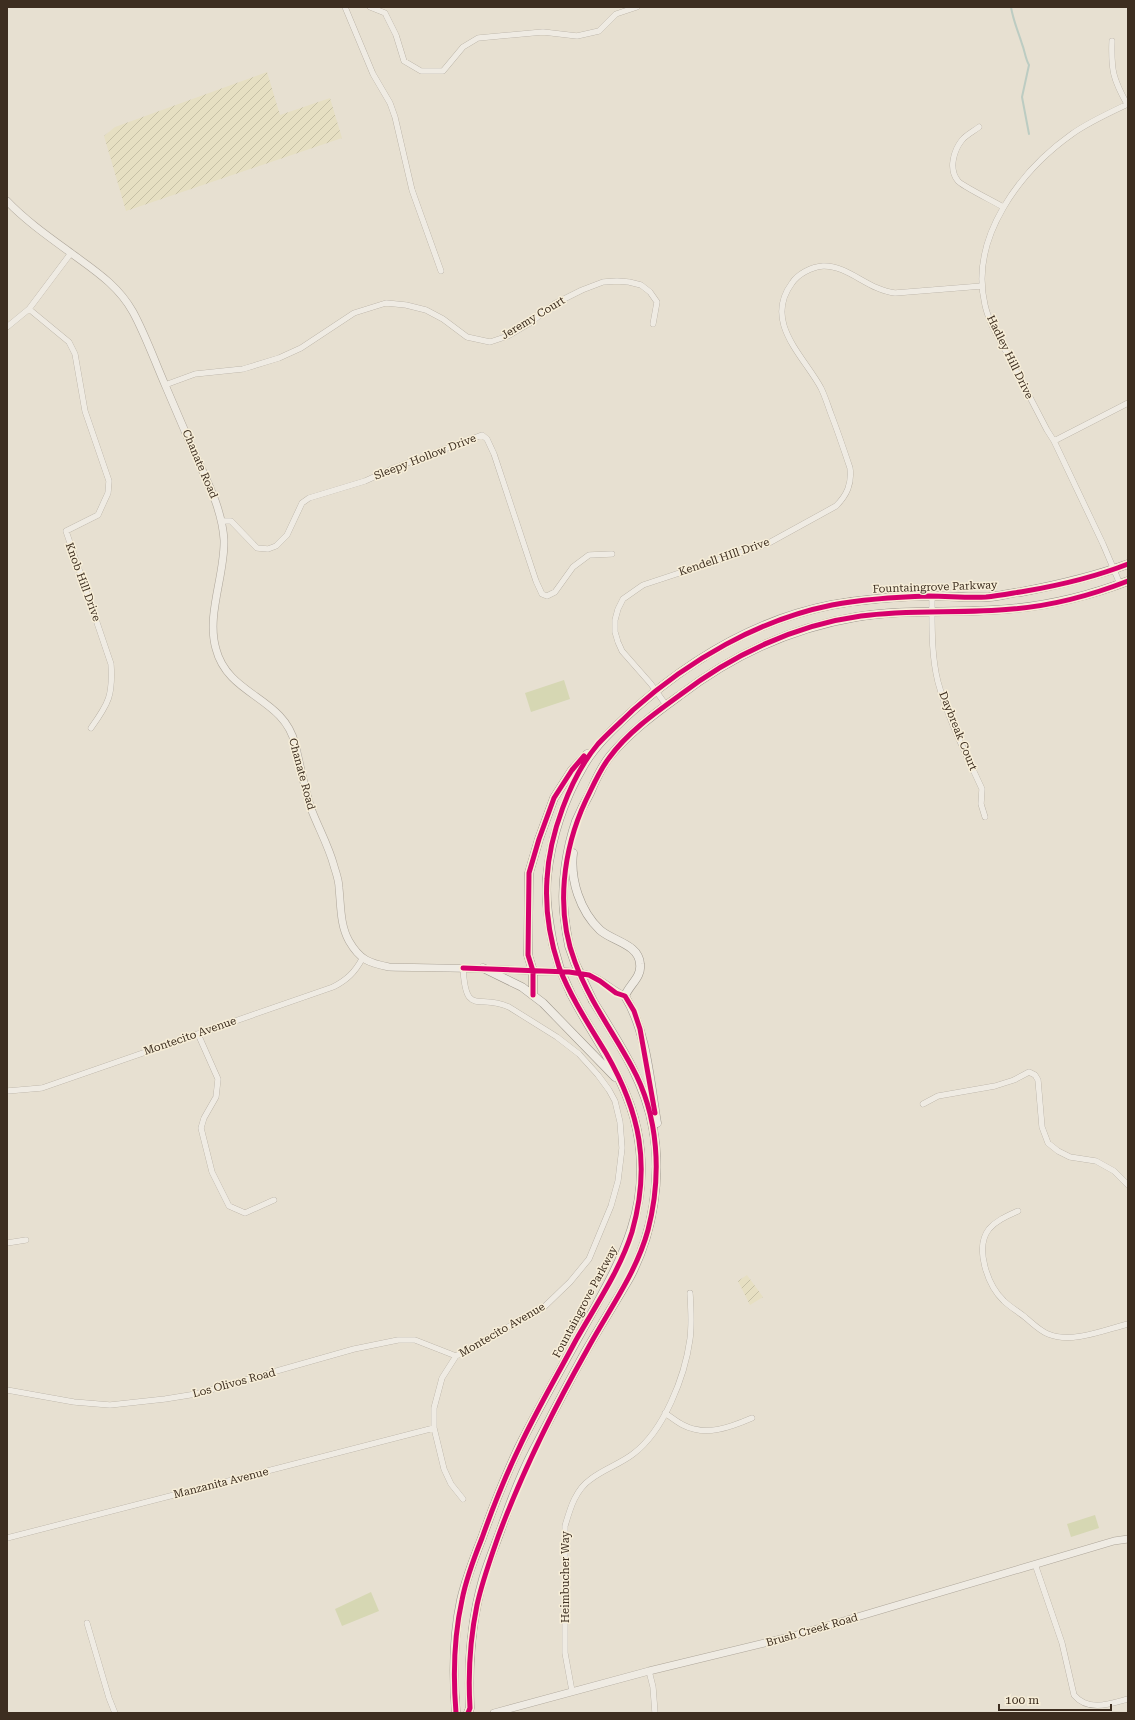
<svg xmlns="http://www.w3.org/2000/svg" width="1135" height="1720" font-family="'Roboto Serif',serif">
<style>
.farmland{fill:url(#farmland-furrows)}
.grass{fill:#d6d7b3}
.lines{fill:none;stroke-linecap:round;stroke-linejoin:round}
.stream{stroke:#bcccc2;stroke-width:2}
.minor-casing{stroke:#ada599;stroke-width:6}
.tertiary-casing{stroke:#ada599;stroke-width:8}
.secondary-casing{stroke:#9c958a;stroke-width:9}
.minor{stroke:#efebe3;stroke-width:5.5}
.tertiary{stroke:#efebe3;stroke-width:7}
.secondary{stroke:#efebe3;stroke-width:8}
.secondary-bridge-casing{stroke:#9c958a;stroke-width:9;stroke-linecap:butt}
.secondary-bridge{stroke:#efebe3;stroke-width:8}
.cycleway-casing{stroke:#f7eed8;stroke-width:8}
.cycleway{stroke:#d6006c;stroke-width:5}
.labels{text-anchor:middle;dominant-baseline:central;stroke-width:3;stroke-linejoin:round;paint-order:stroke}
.street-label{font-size:11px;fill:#3d2e20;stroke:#f7eed8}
</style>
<defs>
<pattern id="farmland-furrows" width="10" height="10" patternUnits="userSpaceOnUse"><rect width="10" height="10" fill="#e6dfc2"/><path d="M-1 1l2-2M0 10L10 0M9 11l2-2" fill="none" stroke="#c6c0a6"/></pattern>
</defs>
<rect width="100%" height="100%" fill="#e7e0d1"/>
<!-- farmland -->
<path class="farmland" d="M267,72L280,115L330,98L342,138L126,211L104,136L115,127Z
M747,1275L763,1297L750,1305L738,1281Z"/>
<!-- grass -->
<path class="grass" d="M564,680L570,699L531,712L525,693Z
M1095,1515L1099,1528L1071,1537L1067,1524Z
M371,1592L379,1611L342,1626L335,1609Z"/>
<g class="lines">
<!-- stream -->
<path class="stream" d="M1011,7C1013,20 1018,31 1022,44C1025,51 1025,58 1029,65L1022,97L1029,134
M1043,1713H1053"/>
<!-- minor casing -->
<g class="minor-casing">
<path id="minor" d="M345,7L373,74L390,103L395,117L412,190L441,271
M370,7L385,13L396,35L404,61L421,71H443L463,47L478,38L543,32L577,36L599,31L616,14L637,7
M1112,41C1111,70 1113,79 1127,104
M979,127C974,131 966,135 962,140C954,150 948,169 958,181C962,186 995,202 1003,207
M29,309L69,342L75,354L85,411L109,481L108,493L98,515L66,531L111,664C113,695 109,703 91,728
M7,327L29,309L71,253
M165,385L195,374L243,369L279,358L301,348L354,313L386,303L406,305L426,310L443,319L467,337L490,342L508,336L530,323L554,304L582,290L603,282L617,281L629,282L641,285L650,292L657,302L653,324
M1054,441L1128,403
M222,521H231L257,548L268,549L276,546L287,535L302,503L309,498L365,481L394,468L482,435L487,439L494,454L536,581L542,594L547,596L555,592L573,567L589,555L612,554
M1120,584L1103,544L1054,441L1047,430C1034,405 1021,380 1008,355C999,339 989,323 985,305C969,238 1020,171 1072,134C1089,122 1109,113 1128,104
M932,596C932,624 931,654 938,682C948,719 966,754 982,789L981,804L985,817
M666,705L651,684L622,651L618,642L615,632V620L618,609L623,599L643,585L767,544L836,506C847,495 852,484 850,468C844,450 838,432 831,414C828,406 825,396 821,388C803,355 763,322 792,283C798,274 811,267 823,266C848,265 868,290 895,293L982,286
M463,968C466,1018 478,993 509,1007L557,1037L579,1054L598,1075L609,1090L615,1101L620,1122L622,1148L618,1181L611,1206L589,1259L570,1282L544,1307L456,1356L442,1378L434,1408V1428L444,1469L451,1484L463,1499
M198,1034L218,1079L216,1097L204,1118L201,1128L212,1172L229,1206L245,1213L274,1200
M7,1091L42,1088L333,987C347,980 355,972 362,959
M923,1104L938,1096L995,1086L1014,1080L1029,1072L1035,1075L1038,1080L1042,1127L1048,1143L1058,1151L1070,1157L1096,1161L1114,1171L1128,1185
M1018,1211C1007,1216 997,1220 989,1229C974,1248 988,1286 1004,1301C1010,1307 1019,1312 1026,1318C1032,1323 1040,1331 1048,1334C1072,1344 1104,1330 1128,1324
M7,1243L26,1240
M7,1390L74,1402L110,1405L165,1399L196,1394L354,1349L398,1340H415L456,1356
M665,1413C671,1417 677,1422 683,1425C706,1437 731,1427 752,1418
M7,1538L434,1428
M1035,1564L1062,1643L1074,1695C1088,1712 1110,1704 1128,1699
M87,1623L109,1698L115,1713
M649,1671L653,1687L655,1713
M572,1691L565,1653V1526C570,1509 575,1490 591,1479C604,1469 620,1464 633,1454C664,1431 685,1376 690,1339C692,1324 691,1308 690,1293"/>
</g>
<!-- tertiary casing -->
<g class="tertiary-casing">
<path id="tertiary" d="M7,201C25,220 49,237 71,253C94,270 118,285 133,312C146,336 155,362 166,387C175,408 184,429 193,450C206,479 222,508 224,540C225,575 206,615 216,649C228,696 284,697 295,744C301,767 304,789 312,811C319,829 329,847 334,866C336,873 339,880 339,888C341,906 340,925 349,941C360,960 369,963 389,967C437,968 485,968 533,971C551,972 571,970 588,975C602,979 612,991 625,996
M494,1713L649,1671L793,1636L1114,1541L1128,1539"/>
</g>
<!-- secondary casing -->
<g class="secondary-casing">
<path id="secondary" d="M573,853C570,880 580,911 600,930C612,941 639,944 640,964C642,977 629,985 625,996C647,1032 650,1082 657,1123
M553,944C549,922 545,900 547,877C551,839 564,799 584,765C595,746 612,730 628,715C685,663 754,620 831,605C865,599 900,596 934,596C952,596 971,598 989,597C1000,596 1010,593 1021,592C1057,585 1093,577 1128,564
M569,946C567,935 565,923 564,912C561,884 567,847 576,821C580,812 585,802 590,793C595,781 601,767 610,756C629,733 654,714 679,696C731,656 791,628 856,617C901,609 948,613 993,610C1038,608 1086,597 1128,581
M483,968L522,987L543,1003L615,1077
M533,995V971L528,955L529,873L539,839L554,798L572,770L587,754
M456,1713C453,1676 453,1637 461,1600C466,1579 474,1558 482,1538C493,1507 505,1477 519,1447C539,1407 562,1367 584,1327C620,1262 653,1208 637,1130C627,1079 594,1039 571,994
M468,1713L470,1708C468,1665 471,1621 483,1579C488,1562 495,1546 501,1529C510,1503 520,1476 533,1451C551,1417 568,1383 587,1349C601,1325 616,1301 630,1277C653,1233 662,1177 653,1128C645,1081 617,1040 593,1001"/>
</g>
<!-- minor -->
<use href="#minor" class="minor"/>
<!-- tertiary -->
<use href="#tertiary" class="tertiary"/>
<!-- secondary -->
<use href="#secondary" class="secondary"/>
<!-- secondary-bridge casing -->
<g class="secondary-bridge-casing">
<path id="secondary-bridge" d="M553,944L560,969L571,994
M569,946L575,963L593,1001"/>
</g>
<!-- secondary-bridge -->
<use href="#secondary-bridge" class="secondary-bridge"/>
<!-- cycleway casing -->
<g class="cycleway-casing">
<path id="cycleway" d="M463,968L569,972L589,975L600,981L616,993L625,996L634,1011L640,1029L655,1113
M533,995V971L528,955L529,873L539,839L554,798L572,770L584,756
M456,1713C453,1676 454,1636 462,1600C466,1579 474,1558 482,1538C493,1507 505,1477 519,1448C536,1411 557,1376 576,1340C596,1305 620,1270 632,1232C651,1165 640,1112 606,1053C589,1025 571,998 559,967C550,940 545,908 547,879C549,836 570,777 598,744C609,732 622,721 633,710C689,660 758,620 832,605C864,599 896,597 929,596C948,596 967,598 986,597C999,596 1013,593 1026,591C1061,585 1095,577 1128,564
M468,1713L470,1708C468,1674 470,1639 477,1605C482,1582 490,1560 498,1537C522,1472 553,1410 587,1350C608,1311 636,1274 648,1230C662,1176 659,1116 632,1067C613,1032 589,1000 575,962C555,910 563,849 586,800C593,786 599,771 609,758C627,733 655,713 680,695C732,655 795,625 861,616C911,609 962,614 1012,609C1050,606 1092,595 1128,581"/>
</g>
<!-- cycleway -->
<use href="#cycleway" class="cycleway"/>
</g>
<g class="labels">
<!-- street labels -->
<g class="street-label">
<text transform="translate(533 318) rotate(-31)">Jeremy Court</text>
<text transform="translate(1010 357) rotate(64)">Hadley Hill Drive</text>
<text transform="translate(425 457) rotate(-21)">Sleepy Hollow Drive</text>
<text transform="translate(200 464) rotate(67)">Chanate Road</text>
<text transform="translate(724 557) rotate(-19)">Kendell HIll Drive</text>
<text transform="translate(83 582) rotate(70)">Knob Hill Drive</text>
<text transform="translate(935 587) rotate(-2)">Fountaingrove Parkway</text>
<text transform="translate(958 731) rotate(68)">Daybreak Court</text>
<text transform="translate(302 774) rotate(75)">Chanate Road</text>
<text transform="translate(190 1036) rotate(-19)">Montecito Avenue</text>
<text transform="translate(585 1302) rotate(-62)">Fountaingrove Parkway</text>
<text transform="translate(502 1330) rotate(-30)">Montecito Avenue</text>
<text transform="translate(234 1383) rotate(-15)">Los Olivos Road</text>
<text transform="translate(221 1483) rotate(-14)">Manzanita Avenue</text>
<text transform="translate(565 1577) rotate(-90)">Heimbucher Way</text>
<text transform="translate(812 1630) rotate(-16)">Brush Creek Road</text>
</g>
</g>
<!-- border -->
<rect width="1135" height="1720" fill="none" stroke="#3d2e20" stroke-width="16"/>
<!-- scale -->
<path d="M999 1704v6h112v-6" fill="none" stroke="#3d2e20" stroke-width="2"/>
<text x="1005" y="1704" font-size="12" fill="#3d2e20" stroke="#f7eed8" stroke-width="3" paint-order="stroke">100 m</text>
</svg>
